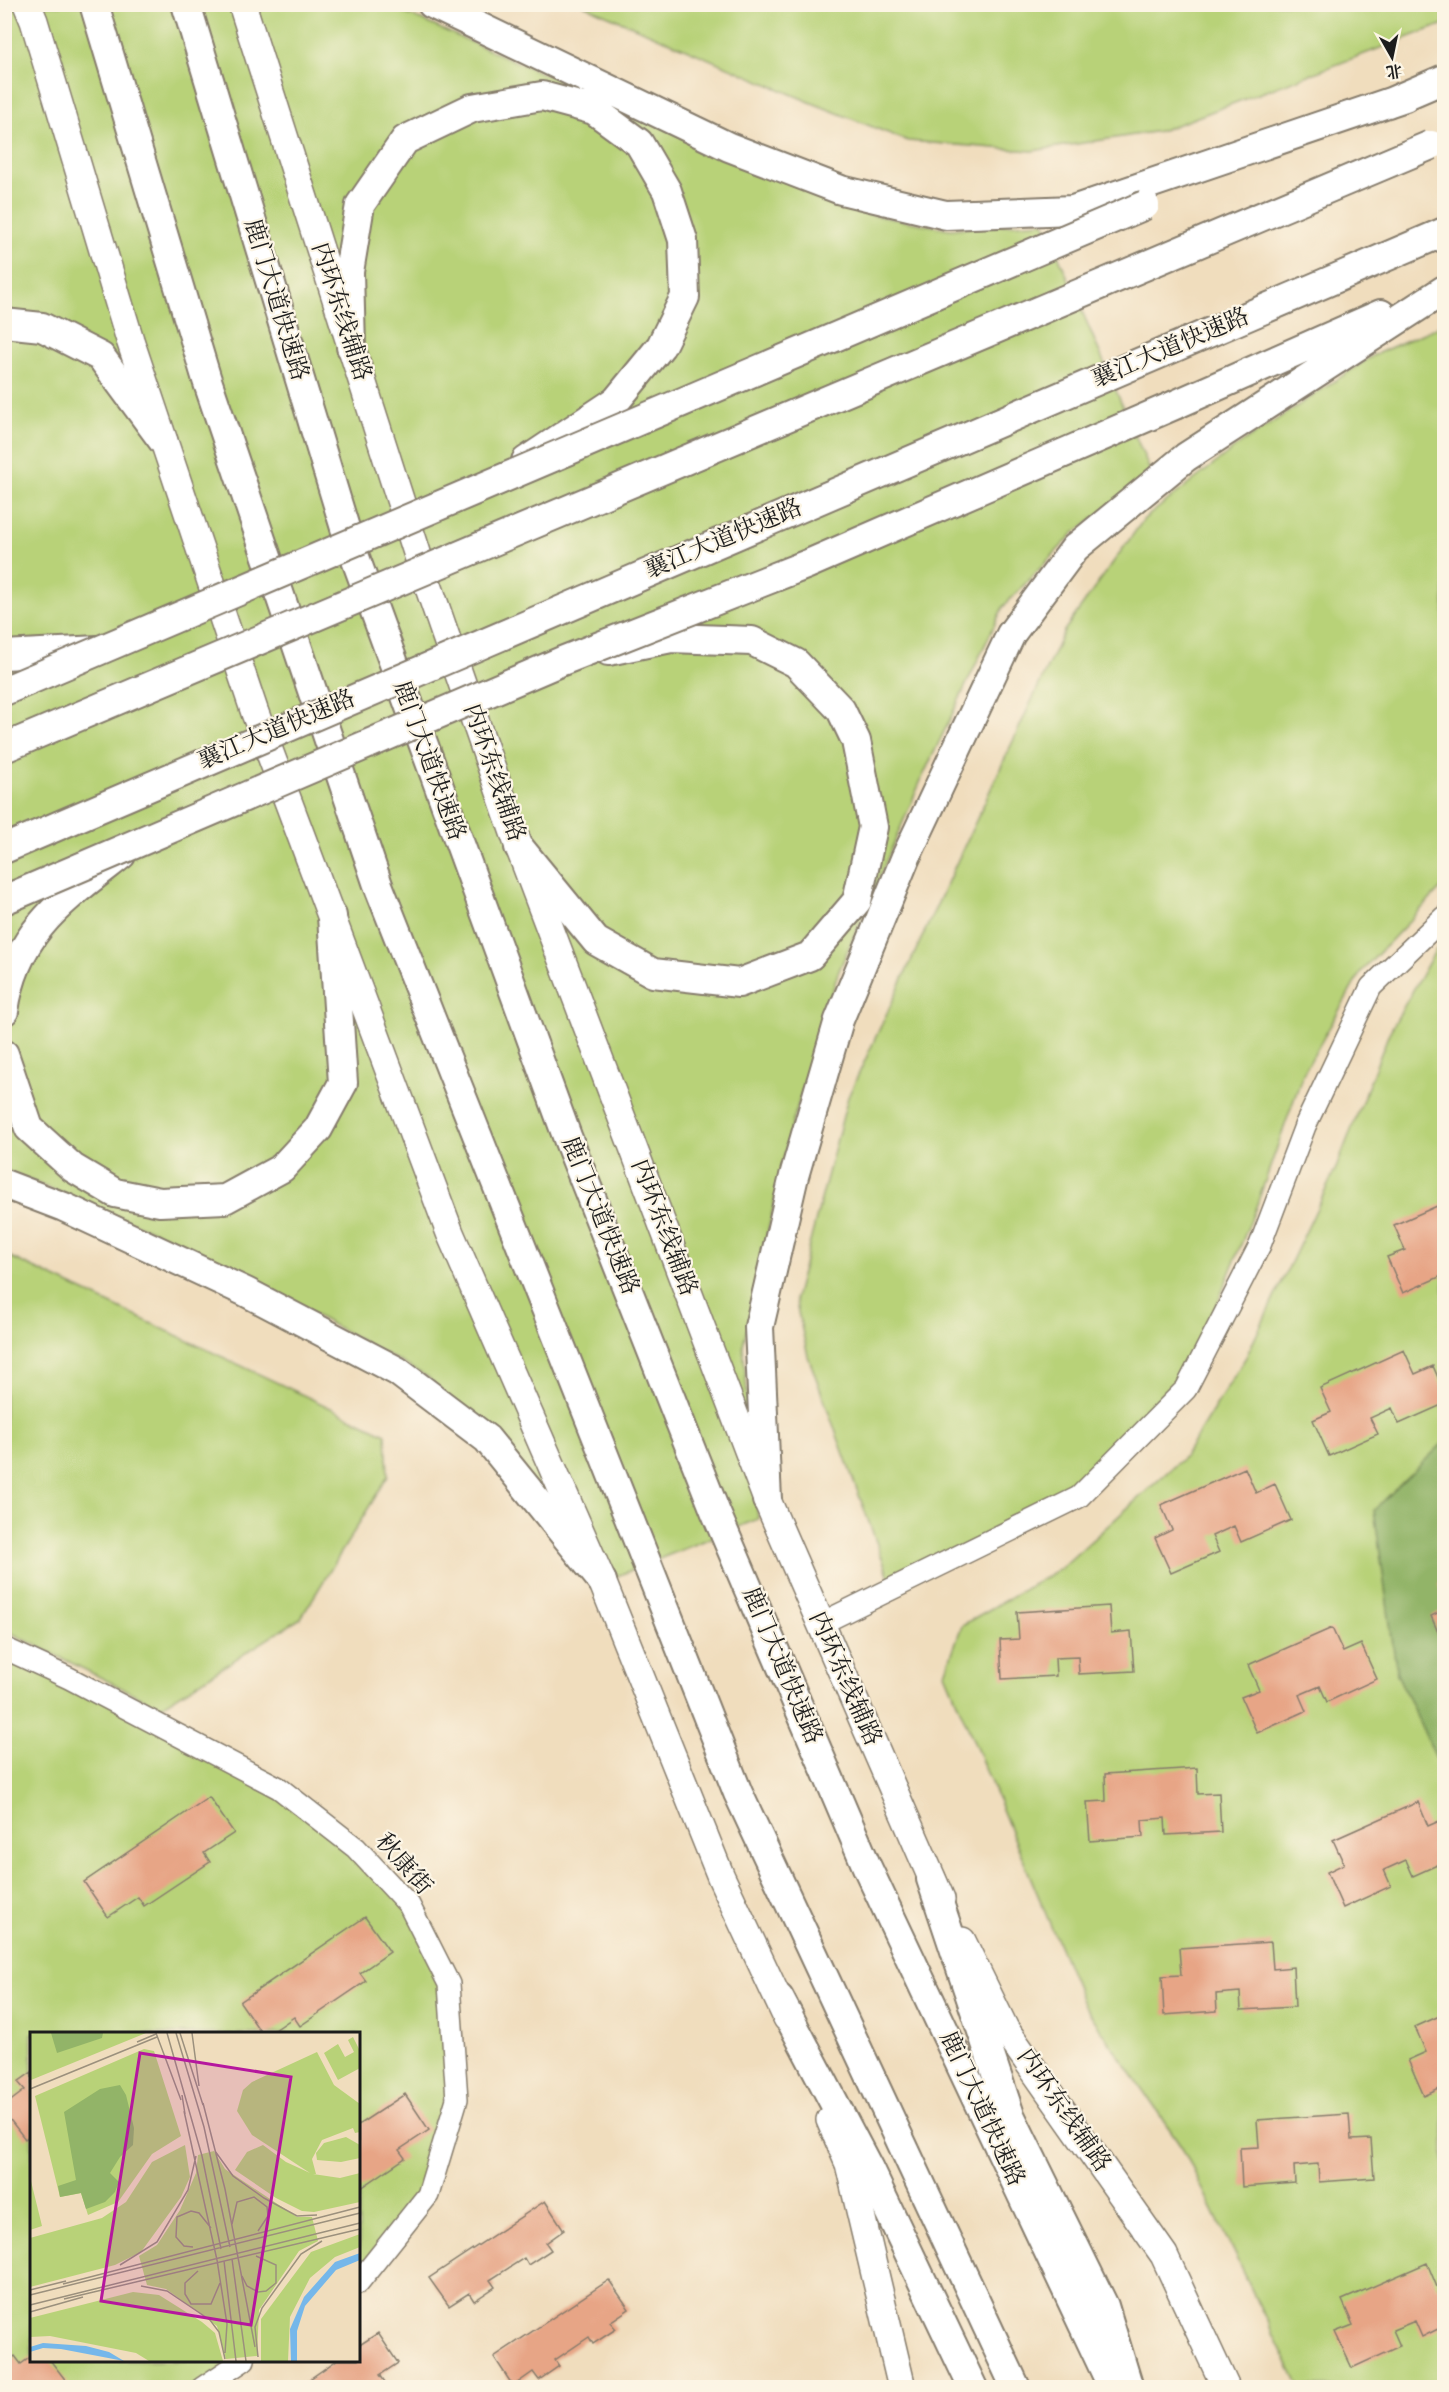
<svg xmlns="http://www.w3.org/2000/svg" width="1449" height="2392" font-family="Vollkorn,'Noto Serif SC',serif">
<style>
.green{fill:#b8d278;stroke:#6a774a;stroke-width:1.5}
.forest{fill:#92b468;stroke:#576842;stroke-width:1.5}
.building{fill:#e7a586}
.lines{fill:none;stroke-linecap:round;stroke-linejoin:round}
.tertiary-casing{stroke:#867c6c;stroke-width:24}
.primary-casing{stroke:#867c6c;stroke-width:30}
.trunk-casing{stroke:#867c6c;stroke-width:32}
.tertiary{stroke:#fff;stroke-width:21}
.primary{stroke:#fff;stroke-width:27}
.trunk{stroke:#fff;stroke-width:28}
.trunk-bridge-casing{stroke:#867c6c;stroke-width:32;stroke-linecap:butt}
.trunk-bridge{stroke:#fff;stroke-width:28}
.labels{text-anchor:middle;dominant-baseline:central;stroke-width:4.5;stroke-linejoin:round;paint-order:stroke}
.street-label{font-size:24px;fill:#1c1c1c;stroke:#fcf5e5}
.inset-road{fill:none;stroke:#9b907d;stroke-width:1.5}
.view{fill:#b5179e;fill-opacity:0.15;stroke:#b5179e;stroke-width:3}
.inset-edge{fill:none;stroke:#1c1c1c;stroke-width:3}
</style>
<rect width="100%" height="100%" fill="#fcf5e5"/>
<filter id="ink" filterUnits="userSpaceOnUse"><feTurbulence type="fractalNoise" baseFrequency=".0167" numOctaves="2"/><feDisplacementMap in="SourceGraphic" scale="12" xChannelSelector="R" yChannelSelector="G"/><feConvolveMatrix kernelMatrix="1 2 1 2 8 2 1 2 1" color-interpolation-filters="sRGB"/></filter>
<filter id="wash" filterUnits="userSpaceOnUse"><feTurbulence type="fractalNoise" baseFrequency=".008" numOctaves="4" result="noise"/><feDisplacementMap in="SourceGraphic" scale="24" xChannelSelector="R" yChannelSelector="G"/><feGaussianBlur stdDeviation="1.35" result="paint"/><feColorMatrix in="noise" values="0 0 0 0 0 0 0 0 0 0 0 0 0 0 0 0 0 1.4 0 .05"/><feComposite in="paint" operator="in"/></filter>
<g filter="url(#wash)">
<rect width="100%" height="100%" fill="#f0ddbd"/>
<!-- green -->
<path class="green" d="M1444,4V24L1160,131L1032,151L908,141L812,103L583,5Z
M4,5H395L405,13L860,213L950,229L1044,222L1152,475L1074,533L1003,607L922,778L838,973L790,1131L743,1346L758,1519L612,1578L428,1377L187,1245L5,1170Z
M1444,324V885L1361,972L1303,1074L1256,1207L1216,1307L1175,1381L1078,1480L893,1588L808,1356L795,1299L848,1097L1064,631L1144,519L1240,444L1374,355Z
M1444,943V2387H1299L1182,2147L1084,2005L945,1673L962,1625L1060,1569L1184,1457L1246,1357L1337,1166L1389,1033L1435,951Z
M4,1254L386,1434L388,1476L301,1618L160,1707L5,1630Z
M5,1648L279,1788L409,1905L449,1984L457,2099L428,2195L359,2283L358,2034H32V2360L244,2361L202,2387L5,2388Z"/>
<!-- forest -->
<path class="forest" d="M1444,1442V1775L1397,1674L1374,1510Z"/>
<g id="blocks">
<!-- building -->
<path class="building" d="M1444,1203V1275L1403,1293L1387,1257L1405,1250L1394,1225Z
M1404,1350L1415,1374L1433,1366L1444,1391V1404L1399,1424L1392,1408L1370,1418L1378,1434L1329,1456L1313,1420L1331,1412L1320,1388Z
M1245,1468L1256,1493L1275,1484L1291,1520L1241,1542L1234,1526L1212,1536L1219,1552L1171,1573L1155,1538L1172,1530L1161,1505Z
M1444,1581V1599L1438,1584Z
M1109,1606L1111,1633L1131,1631L1134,1671L1079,1674L1078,1657L1055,1658L1056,1676L1002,1679L1000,1640L1019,1639L1017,1612Z
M1444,1610V1646L1431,1616Z
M1332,1628L1343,1652L1361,1644L1377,1679L1327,1702L1320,1686L1299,1695L1306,1711L1257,1733L1241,1697L1259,1690L1248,1665Z
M1197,1768L1198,1794L1219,1793L1221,1832L1166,1835L1165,1818L1142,1820L1143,1837L1090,1841L1087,1802L1106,1801L1105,1774Z
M209,1797L234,1833L204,1853L210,1862L144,1906L138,1897L108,1917L84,1882Z
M1418,1802L1428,1826L1444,1819V1862L1413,1876L1406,1860L1384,1870L1391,1886L1343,1908L1327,1872L1344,1864L1333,1840Z
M365,1917L390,1952L360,1973L366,1981L300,2026L294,2017L269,2034H262L240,2002Z
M1271,1942L1273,1969L1293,1967L1295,2007L1241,2010L1240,1992L1216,1994L1217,2011L1164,2015L1162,1976L1181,1975L1179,1948Z
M1444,2014V2087L1424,2096L1408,2060L1426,2052L1415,2027Z
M32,2072V2134L25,2139L4,2112V2106L25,2090L18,2082Z
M405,2094L429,2130L399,2150L405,2158L358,2190V2125Z
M1349,2114L1351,2140L1371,2139L1374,2178L1319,2182L1318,2164L1294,2166L1295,2183L1242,2187L1240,2148L1259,2147L1257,2120Z
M545,2201L564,2230L546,2243L551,2250L528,2265L524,2258L490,2280L495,2287L474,2301L469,2293L449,2306L429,2278Z
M1427,2263L1437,2287L1444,2283V2326L1422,2337L1415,2321L1393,2330L1400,2346L1352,2368L1335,2332L1353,2325L1342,2300Z
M609,2280L629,2309L610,2322L616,2329L593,2344L589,2337L555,2360L559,2366L539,2380L533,2372L513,2386L494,2357Z
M378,2333L398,2363L380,2375L385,2382L376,2388H297L337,2360H358V2346Z
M15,2356L21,2364L32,2356V2360H50L67,2382L60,2388H4V2364Z"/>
</g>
</g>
<g filter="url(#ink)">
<use href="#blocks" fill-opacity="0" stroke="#867c6c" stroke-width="1.5"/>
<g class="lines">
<!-- tertiary casing -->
<g class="tertiary-casing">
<path id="tertiary" d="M820,1624L1079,1497L1186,1389L1260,1245L1305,1126L1371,987L1444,917
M4,1648L69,1678L279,1788L356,1848L409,1905L449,1984L457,2099L428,2195L358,2283
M202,2388L244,2360"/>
</g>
<!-- primary casing -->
<g class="primary-casing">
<path id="primary" d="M27,4L34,21L130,340L255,713L450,1233L602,1581L721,1877L787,2018
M242,4L419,559L519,847L767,1500L941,1899
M962,1941L1005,2029L1164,2255L1226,2388
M830,2120L849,2164L902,2388"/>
</g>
<!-- trunk casing -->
<g class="trunk-casing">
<path id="trunk" d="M94,4L207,380L378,885L738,1793L1016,2388
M186,4L348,538L568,1139L716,1513L867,1867L1113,2388
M432,4L729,147L841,190L946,215L1073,210L1405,97
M1388,103L1444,79
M4,323L42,327L101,357L163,441
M351,347L349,272L360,205L405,140L472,108L542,96L594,110L639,143L667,191L683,240L685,297L661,346L616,401L526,461
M1177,404L1381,314
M4,655L98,650
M519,847L596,941L653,973L739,983L810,956L857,901L873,827L856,741L841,710L796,663L752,641L671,638L608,651
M4,1011C15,932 62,901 121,855
M4,1054L29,1128L73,1168L115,1193L160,1202L225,1199L282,1168L318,1129L343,1083L332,916
M4,1184L64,1207L246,1292L397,1371L487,1439L602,1581
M767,1500L759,1327L794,1176L839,1020L905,859L1011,634L1075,548L1186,457L1444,290
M931,1879L1010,2115L1104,2306L1128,2385
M779,1998L869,2169L973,2388"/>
</g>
<!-- tertiary -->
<use href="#tertiary" class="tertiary"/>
<!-- primary -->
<use href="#primary" class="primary"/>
<!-- trunk -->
<use href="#trunk" class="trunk"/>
<!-- trunk-bridge casing -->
<g class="trunk-bridge-casing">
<path id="trunk-bridge" d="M4,691L1145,205
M4,748L1431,145
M4,849L1444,232
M4,900L562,661L808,564L1177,404"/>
</g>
<!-- trunk-bridge -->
<use href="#trunk-bridge" class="trunk-bridge"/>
</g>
</g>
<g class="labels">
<!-- street labels -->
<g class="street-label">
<text transform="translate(275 300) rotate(73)">鹿门大道快速路</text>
<text transform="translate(340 312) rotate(72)">内环东线辅路</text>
<text transform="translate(1171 349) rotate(-23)">襄江大道快速路</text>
<text transform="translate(724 540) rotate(-23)">襄江大道快速路</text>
<text transform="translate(277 731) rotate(-23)">襄江大道快速路</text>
<text transform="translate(428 761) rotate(70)">鹿门大道快速路</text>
<text transform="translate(493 773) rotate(71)">内环东线辅路</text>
<text transform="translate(599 1216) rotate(68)">鹿门大道快速路</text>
<text transform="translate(663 1228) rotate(69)">内环东线辅路</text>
<text transform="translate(781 1666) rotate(67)">鹿门大道快速路</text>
<text transform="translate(844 1679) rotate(66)">内环东线辅路</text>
<text transform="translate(403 1865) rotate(49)">秋康街</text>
<text transform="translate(981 2109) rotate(65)">鹿门大道快速路</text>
<text transform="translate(1063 2111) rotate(55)">内环东线辅路</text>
</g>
</g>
<!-- overview -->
<g transform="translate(30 2032)">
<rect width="330" height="330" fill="#f0ddbd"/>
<path d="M0,1H116L1,48ZM323,5L330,19V36L308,48L294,21L308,12L315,25L324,20L318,8ZM114,17L124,19L151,104L122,122L88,170L58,183L51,161L30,165L5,64ZM287,20L304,53L330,72V100L325,101L323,96L292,108L282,127L286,142H283L310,146L330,141V170L284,180L272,179L246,166L205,138L217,120L233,113L256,130L280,141L222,103L207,79L213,58L222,50ZM316,105L330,113V126L311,130L287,128L286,121L294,111ZM155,113L160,145L151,165L111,220L85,233L0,255V206L72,186L96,170L122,130ZM184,119L195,137L267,185H282L288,209L269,219L229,278L227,324L196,327L187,294L136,257L117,253L109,224L127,213L150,178L166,141L168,123ZM0,145L12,194L0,198ZM330,202V215L305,225L280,246L260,285L258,329H231V287L281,220ZM103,260L129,263L172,290L185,301L193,329H119L106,321L20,304L0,305V286Z" fill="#b8d278"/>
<path d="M21,1H73L72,6L27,21ZM90,53L96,63L104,96L103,113L90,125L80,141L89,150L85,160L75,170L56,177L51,161L30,165L28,154L46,148L34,80L70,57Z" fill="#92b468"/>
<path d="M330,221V228L306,238L275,274L267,299V329H261L260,297L274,265L305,230ZM13,311L56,314L79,320L94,329L31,317L13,316L0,320V315Z" fill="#75b7ea"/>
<path class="inset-road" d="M126,1L151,68M137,1L172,124L191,217M146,1L174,95L200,215M150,1L173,73M162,1L169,54M107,10L126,2M0,57L127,5M152,63L155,82M173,71L195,157L225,315M154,79L187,228L197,292L195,321M185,119L203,144L234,166L267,184L287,183M202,192L207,170L224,165L237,175L238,184L228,199M163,215L154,214L146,205L147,185L161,179L169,181L181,196M202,227L216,329M194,229L206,329M90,233L127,210L158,158L166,124M168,239L155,251V262L161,272H181L190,251M212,244L217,254L228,260L236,259L246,251V233L226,224M33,252L330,175M111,254L137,259L180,288L189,300L195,327M0,258L36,249M0,263L330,181M34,267L330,197M0,273L330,191M0,280L53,265M228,325L225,295L232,276L271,222L292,209"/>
<path class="view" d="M110,21L261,45L221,293L71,269Z"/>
<rect width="330" height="330" class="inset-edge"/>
</g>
<!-- margin -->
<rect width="1449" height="2392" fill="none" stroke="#fcf5e5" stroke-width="24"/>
<!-- north arrow -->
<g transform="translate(1392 57) rotate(171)" stroke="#fcf5e5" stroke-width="4.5" paint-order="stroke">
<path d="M0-4.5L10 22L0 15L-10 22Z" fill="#1c1c1c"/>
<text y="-9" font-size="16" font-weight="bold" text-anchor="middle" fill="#1c1c1c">北</text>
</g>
</svg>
